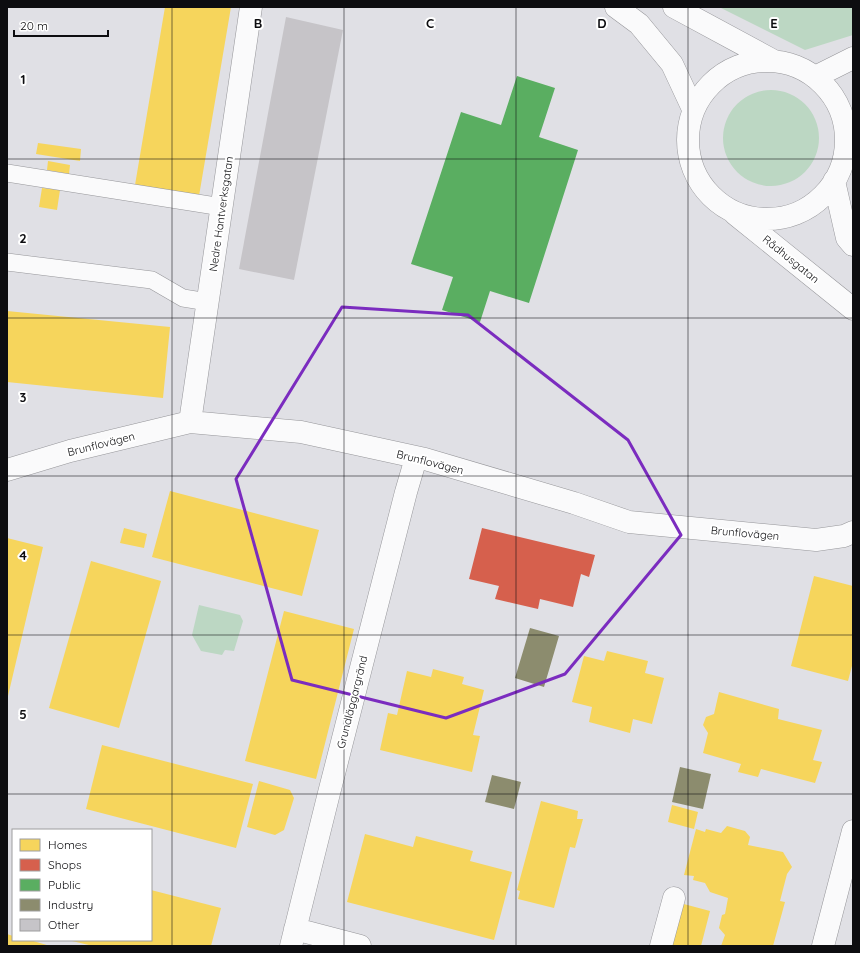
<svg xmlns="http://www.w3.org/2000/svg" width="860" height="953" font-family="Quicksand,sans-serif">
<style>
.green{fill:#bcd7c3}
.homes{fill:#f6d55c}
.shops{fill:#d6604d}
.public{fill:#5aae61}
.industry{fill:#8c8c6e}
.building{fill:#c6c4c8}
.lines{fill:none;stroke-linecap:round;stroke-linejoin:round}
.service-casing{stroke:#96969a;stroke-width:18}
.minor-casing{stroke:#96969a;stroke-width:23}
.secondary-casing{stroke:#96969a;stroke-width:23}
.service{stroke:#fafafb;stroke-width:17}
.minor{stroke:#fafafb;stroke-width:22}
.secondary{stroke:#fafafb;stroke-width:22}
.marked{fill:none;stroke:#7b2cbf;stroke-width:3;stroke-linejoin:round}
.grid{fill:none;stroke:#0d0d10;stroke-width:1;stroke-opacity:0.55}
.labels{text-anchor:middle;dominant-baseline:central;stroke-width:4;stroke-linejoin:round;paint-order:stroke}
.street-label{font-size:11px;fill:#0d0d10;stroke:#fff}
.grid-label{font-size:13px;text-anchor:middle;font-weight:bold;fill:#0d0d10;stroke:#fff;stroke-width:4;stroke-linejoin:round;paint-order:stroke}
</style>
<rect width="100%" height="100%" fill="#e0e0e5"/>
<!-- green -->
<path class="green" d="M719,7H853V35L805,50Z
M723 138a48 48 0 1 1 96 0a48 48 0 1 1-96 0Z
M199,605L240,615L243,621L234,651L225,650L222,655L201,651L192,635Z"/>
<!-- homes -->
<path class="homes" d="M165,7H231L199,196L135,185Z
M38,143L81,149L80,161L36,154Z
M48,161L70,165L69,174L47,170Z
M42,188L60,190L57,210L39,207Z
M7,311L170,327L163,398L7,382Z
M170,491L319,530L302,596L152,557Z
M124,528L147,534L144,548L120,543Z
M7,538L43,547L8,696H7Z
M91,561L161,581L119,728L49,708Z
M814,576L853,586V662L848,681L791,666Z
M284,611L354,629L316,779L245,761Z
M607,651L648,661L645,673L664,678L652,724L633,719L630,733L589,722L592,707L572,702L584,656L604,661Z
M433,669L464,677L462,684L484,690L473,735L480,736L472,772L380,750L388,713L397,715L407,671L431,677Z
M719,692L779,709L778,719L822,730L813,760L822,762L815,783L761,769L758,777L738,772L741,764L703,753L708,733L703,725L706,717L714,714Z
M102,745L253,784L236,848L86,809Z
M259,781L290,790L294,798L284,830L275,835L247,827Z
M541,801L578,811L577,819H583L575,848L570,847L554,908L518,899L520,891L517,890Z
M672,805L698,812L694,829L668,822Z
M727,826L745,831L750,837L748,845L783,852L792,867L787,874L780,901L785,902L773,946H721L725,935L719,928L722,915L725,914L728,898L710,892L705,883L693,880L694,876L684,875L696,829L705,832L706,829L721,833Z
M365,834L413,847L416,836L473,851L470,861L512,872L494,940L347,902Z
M151,890L221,908L211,946H93L72,941L151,940Z
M680,903L710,911L701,946H669Z
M7,934L13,936V940H30L50,946H7Z"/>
<!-- shops -->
<path class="shops" d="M482,528L595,555L589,577L581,574L573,607L540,599L538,609L495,599L499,586L469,579Z"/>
<!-- public -->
<path class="public" d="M517,76L555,88L539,137L578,150L529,303L490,291L480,322L442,310L453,277L411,264L461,112L501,125Z"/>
<!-- industry -->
<path class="industry" d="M530,628L559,636L544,687L515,678Z
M680,767L711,774L703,809L672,802Z
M492,775L521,782L514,809L485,802Z"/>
<!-- building -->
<path class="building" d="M286,17L343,30L294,280L239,269Z"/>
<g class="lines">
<!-- service casing -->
<g class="service-casing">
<path id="service" d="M7,173L222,207
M7,262L152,280L183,298L208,302"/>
</g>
<!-- minor casing -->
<g class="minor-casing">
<path id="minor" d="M190,422L251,7
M7,470L70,451L190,422L301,432L425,459L574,503L629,522L816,540L844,536L853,532
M295,929L360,946
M291,946L329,793L406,492L416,458
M661,946L674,898"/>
</g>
<!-- secondary casing -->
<g class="secondary-casing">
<path id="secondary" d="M616,7L639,24L672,64L693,109
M674,7L774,61
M688 140a79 79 0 1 1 158 0a79 79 0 1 1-158 0Z
M815,77L853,58
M834,181L847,238L853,245
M735,214L853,309
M823,946L853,831"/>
</g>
<!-- service -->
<use href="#service" class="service"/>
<!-- minor -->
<use href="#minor" class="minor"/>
<!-- secondary -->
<use href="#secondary" class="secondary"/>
</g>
<!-- marked area -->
<path class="marked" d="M342,307L468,315L628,440L681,535L565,674L446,718L292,680L236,479Z"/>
<!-- grid -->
<path class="grid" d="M172,7V946M344,7V946M516,7V946M688,7V946M7,159H853M7,318H853M7,476H853M7,635H853M7,794H853"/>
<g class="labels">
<!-- street labels -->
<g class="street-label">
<text transform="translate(221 214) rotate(-82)">Nedre Hantverksgatan</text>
<text transform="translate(791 259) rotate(39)">Rådhusgatan</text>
<text transform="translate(101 444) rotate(-14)">Brunflovägen</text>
<text transform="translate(430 462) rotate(14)">Brunflovägen</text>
<text transform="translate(745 533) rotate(5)">Brunflovägen</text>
<text transform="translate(352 702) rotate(-76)">Grundläggargränd</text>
</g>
</g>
<g class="grid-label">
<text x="258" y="28">B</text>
<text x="430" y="28">C</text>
<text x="602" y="28">D</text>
<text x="774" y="28">E</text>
<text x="23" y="84">1</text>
<text x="23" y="243">2</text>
<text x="23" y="402">3</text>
<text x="23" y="560">4</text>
<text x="23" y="719">5</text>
</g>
<!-- border -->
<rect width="860" height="953" fill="none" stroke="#0d0d10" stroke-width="16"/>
<!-- legend -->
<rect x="12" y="829" width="140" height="112" fill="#ffffff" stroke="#9e9e9f"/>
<rect x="20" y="839" width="20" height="12" fill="#f6d55c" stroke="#9e9e9f"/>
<text x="48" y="849" font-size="12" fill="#0d0d10">Homes</text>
<rect x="20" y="859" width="20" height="12" fill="#d6604d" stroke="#9e9e9f"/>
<text x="48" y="869" font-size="12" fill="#0d0d10">Shops</text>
<rect x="20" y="879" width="20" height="12" fill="#5aae61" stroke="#9e9e9f"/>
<text x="48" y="889" font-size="12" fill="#0d0d10">Public</text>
<rect x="20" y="899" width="20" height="12" fill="#8c8c6e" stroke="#9e9e9f"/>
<text x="48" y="909" font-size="12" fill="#0d0d10">Industry</text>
<rect x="20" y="919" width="20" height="12" fill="#c6c4c8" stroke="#9e9e9f"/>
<text x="48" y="929" font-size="12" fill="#0d0d10">Other</text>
<!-- scale -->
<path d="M14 30v6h94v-6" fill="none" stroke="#0d0d10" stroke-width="2"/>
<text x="20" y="30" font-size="12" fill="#0d0d10" stroke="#ffffff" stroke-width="3" paint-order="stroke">20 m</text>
</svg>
